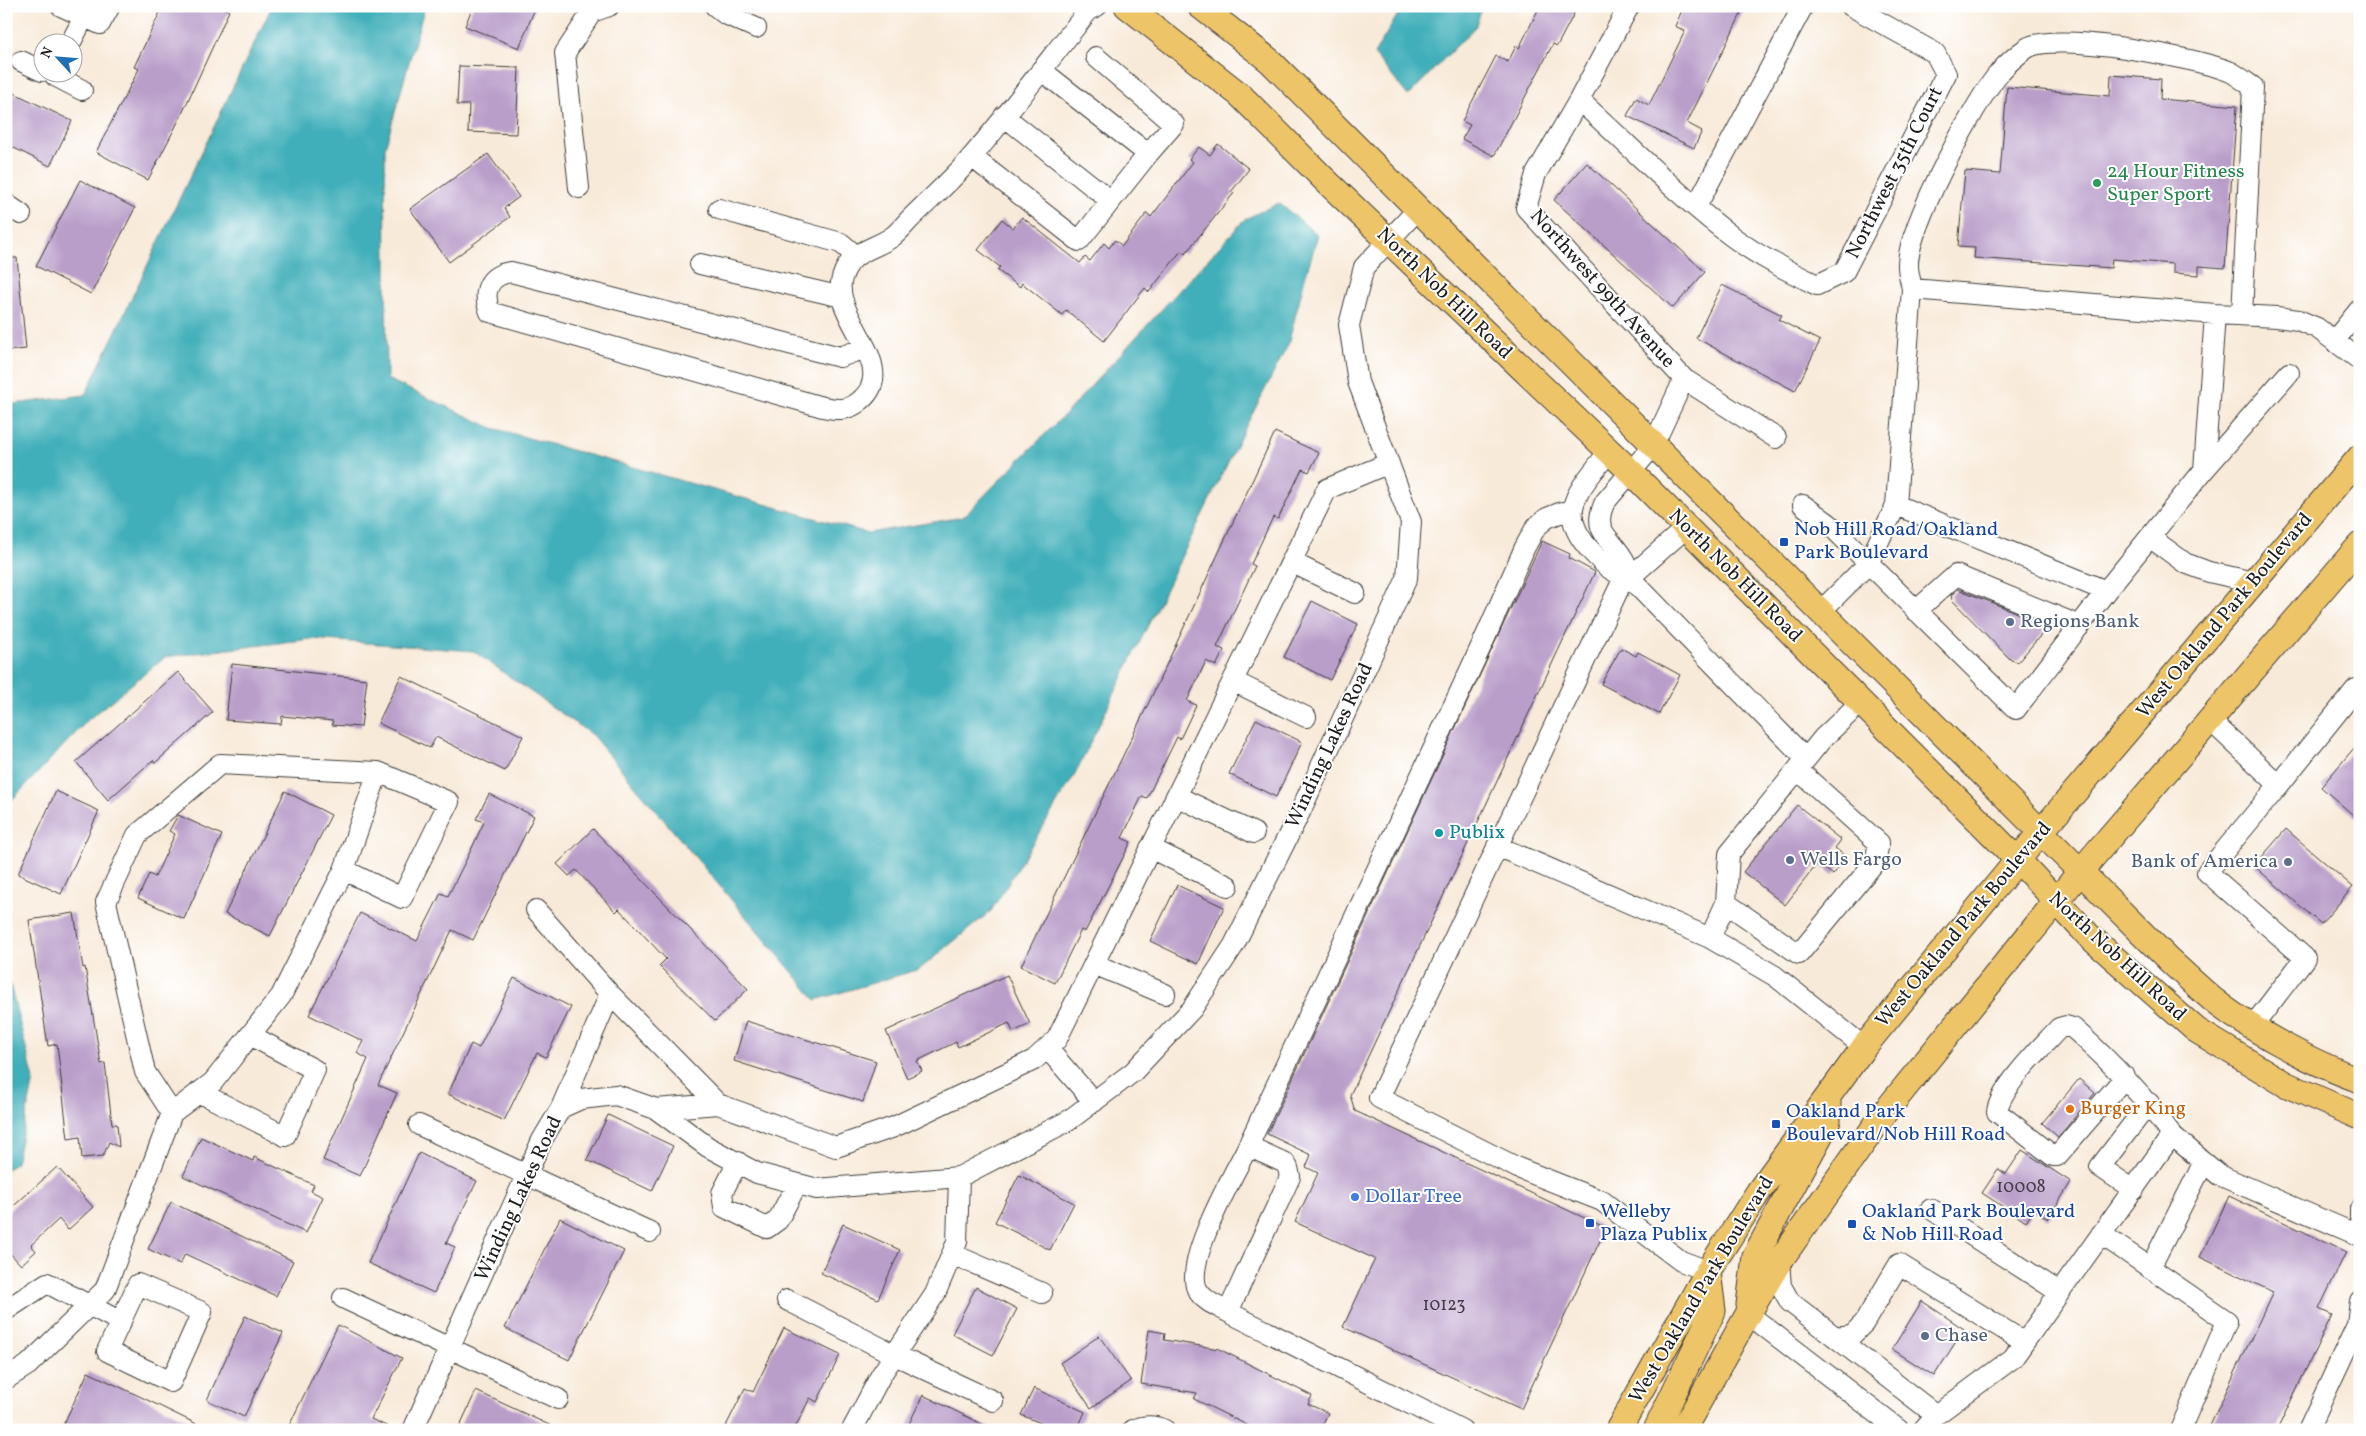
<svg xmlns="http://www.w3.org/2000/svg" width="2366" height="1436" font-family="Vollkorn,serif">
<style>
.water{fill:#3fafb9;stroke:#2e666a}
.building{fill:#b99ec9}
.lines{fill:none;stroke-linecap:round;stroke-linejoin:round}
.minor-casing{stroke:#3d3b38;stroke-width:22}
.major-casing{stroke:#3d3b38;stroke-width:27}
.minor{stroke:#fff;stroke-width:20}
.major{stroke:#eec469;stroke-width:25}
.leisure-dot{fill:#2e9e5b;stroke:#fff;stroke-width:2}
.transit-dot{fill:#1a4fb4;stroke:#fff;stroke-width:2}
.service-dot{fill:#5c6f8a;stroke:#fff;stroke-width:2}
.culture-dot{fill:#0f9aa8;stroke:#fff;stroke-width:2}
.food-dot{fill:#e8710a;stroke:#fff;stroke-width:2}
.shop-dot{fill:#3f7fe0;stroke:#fff;stroke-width:2}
.labels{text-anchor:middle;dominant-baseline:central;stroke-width:4;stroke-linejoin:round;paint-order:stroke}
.number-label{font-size:18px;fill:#433c47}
.leisure-label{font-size:20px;fill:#27864d;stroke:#fff;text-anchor:start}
.street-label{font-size:20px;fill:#1c1c1c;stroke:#fff}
.transit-label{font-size:20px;fill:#164399;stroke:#fff;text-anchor:start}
.service-label{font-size:20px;fill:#4e5e75;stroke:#fff;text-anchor:start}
.culture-label{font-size:20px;fill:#0d838f;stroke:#fff;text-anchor:start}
.food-label{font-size:20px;fill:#c56008;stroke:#fff;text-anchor:start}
.shop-label{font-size:20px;fill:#366cbe;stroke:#fff;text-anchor:start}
</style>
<rect width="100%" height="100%" fill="#fff"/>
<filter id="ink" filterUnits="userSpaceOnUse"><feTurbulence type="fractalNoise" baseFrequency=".02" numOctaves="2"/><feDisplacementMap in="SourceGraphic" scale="10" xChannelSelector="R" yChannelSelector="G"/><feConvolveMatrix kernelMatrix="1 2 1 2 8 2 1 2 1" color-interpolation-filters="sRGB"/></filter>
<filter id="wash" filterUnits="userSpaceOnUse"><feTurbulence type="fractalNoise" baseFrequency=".0096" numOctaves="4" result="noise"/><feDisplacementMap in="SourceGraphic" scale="20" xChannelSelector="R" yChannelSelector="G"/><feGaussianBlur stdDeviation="1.12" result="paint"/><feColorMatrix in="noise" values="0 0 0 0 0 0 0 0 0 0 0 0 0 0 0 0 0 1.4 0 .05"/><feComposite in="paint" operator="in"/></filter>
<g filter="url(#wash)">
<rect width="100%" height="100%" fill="#f8ead9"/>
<!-- water -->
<path class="water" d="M272,6H425L385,148L387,379L493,428L868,533L963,517L1069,410L1245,219L1279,203L1318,235L1305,278L1288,345L1242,434L1074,776L991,911L920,969L816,1000L592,735L473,651L311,639L165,657L89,719L6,806V405L85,395Z
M1403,6H1482L1476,26L1408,96L1374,54Z
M6,968L34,1080L16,1163L6,1170Z"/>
<g id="blocks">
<!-- building -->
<path class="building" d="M163,6H219L229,11L180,118L148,180L96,152L139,69L134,67Z
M473,6H536L519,48L465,26Z
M1540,6H1578L1557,46L1553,44L1494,156L1462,139L1470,125L1462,121L1496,56L1508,62L1516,46L1519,48Z
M1684,6H1745L1687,123L1702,131L1694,148L1627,116L1636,98L1649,105L1685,31L1675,26Z
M459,66L519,68L516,134L468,132L469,105H457Z
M2111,75L2161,79L2160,99L2237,106L2225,268L2199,266V275L2173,273V264L2112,259L2111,268L1974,258L1975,248L1958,247L1965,171L2000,174L2007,87L2110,96Z
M6,89L72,121L50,166L6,144Z
M1218,144L1249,169L1231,192L1234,193L1185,254L1181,251L1149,292L1145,288L1104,341L1066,310L1062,315L1022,283L1020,287L997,270L1000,267L978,250L1002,219L1013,228L1022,217L1080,263L1085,257L1090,261L1104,243L1109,248L1115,240L1122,246L1147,213L1151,217L1193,162L1189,159L1199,147L1210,155Z
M488,154L519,197L504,208L510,217L449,262L410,209Z
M1587,163L1705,272L1673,308L1554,200Z
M80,180L135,208L91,294L36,266Z
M6,258H17L26,349L6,351Z
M1722,285L1782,315L1779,320L1820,341L1795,391L1696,338Z
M1275,432L1319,453L1309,472L1302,469L1278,519L1273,517L1251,564L1255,566L1217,647L1224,650L1216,666L1206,661L1187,701L1196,705L1180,739L1177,737L1147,798L1142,796L1122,838L1131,842L1085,932L1081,930L1055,983L1021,966L1150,700Z
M1542,541L1570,554L1569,558L1595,572L1350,1095L1355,1111L1606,1228L1521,1409L1343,1327L1375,1259L1295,1222L1318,1173L1306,1167L1311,1155L1267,1134Z
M1958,589L2047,625L2046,629L2018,662L2011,660L1952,600L1951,595Z
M1312,601L1358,624L1330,680L1284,657Z
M1621,648L1636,656L1638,652L1680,675L1659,714L1601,684Z
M232,664L367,679L361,727L332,725L333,721L282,716L281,724L226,720Z
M178,672L213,712L155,763L153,760L108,800L76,762Z
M401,676L523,736L505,771L436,737L430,748L378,723Z
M1256,719L1302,742L1276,797L1229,774Z
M2360,741V821L2321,787Z
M56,791L99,811L61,894L18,874Z
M285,791L331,815L270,936L225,914Z
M489,794L534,816L473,940L452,930L378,1085L397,1093L360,1176L323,1160L368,1059L357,1053L363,1041L309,1015L360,913L417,941L441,893L448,896L471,850L484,822L476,819Z
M1797,805L1841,840L1835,848L1846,857L1833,875L1818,863L1785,905L1743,872Z
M178,815L222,835L184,919L138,898L149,874L155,877L175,834L169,831Z
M593,829L748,989L715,1021L659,966L666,959L619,909L616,912L576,870L569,876L557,864Z
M2286,829L2353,887L2321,924L2254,866Z
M1177,885L1224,907L1198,964L1150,941Z
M74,913L83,968L85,967L101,1064L105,1063L112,1124H117L119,1147L109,1142L103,1156L82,1158L80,1137L68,1139L57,1044L48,1046L29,920Z
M1007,975L1030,1024L1013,1032L1009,1023L958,1047L956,1042L917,1061L922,1071L907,1078L886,1031Z
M514,978L571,1007L546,1057L537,1053L504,1121L448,1094L471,1044L479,1048Z
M746,1021L876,1061L863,1102L734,1061Z
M2079,1079L2095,1093L2058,1137L2042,1123Z
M608,1115L673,1146L652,1191L587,1160Z
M201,1137L253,1161L254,1157L314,1185L311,1191L323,1197L306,1233L183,1176Z
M2022,1150L2071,1182L2048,1219L2034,1210L2026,1222L1982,1193L1998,1169L2006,1174Z
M419,1153L477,1181L446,1243L455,1247L434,1293L368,1263Z
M57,1167L93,1207L68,1230L59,1219L31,1245L36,1251L21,1265L6,1249V1213Z
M1019,1175L1074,1203L1050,1250L995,1222Z
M2229,1196L2346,1252L2319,1309L2332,1315L2277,1430H2208L2273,1292L2200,1257Z
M171,1202L293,1261L276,1296L185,1254L180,1264L148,1249Z
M560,1218L624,1251L569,1360L505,1328Z
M843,1224L900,1250L878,1299L821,1273Z
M976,1287L1017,1309L993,1355L952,1334Z
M1922,1301L1964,1329L1934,1376L1892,1349Z
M245,1316L283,1333L244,1417L207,1400Z
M338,1325L402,1358L371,1419L395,1430H287Z
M784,1328L840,1355L817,1402L810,1398L794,1430H724L745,1388L753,1392Z
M1149,1330L1165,1333L1164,1340L1219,1349L1312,1396L1308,1404L1328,1413L1320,1430H1257L1194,1399L1197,1393L1141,1384Z
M1099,1336L1131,1381L1091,1408L1060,1363Z
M88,1372L139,1396L209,1430H61Z
M1034,1388L1085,1412L1077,1430H1040L1043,1424L1021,1415Z
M476,1391L560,1430H458Z
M923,1395L994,1430H906Z"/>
</g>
</g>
<g filter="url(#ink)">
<use href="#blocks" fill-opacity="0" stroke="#3d3b38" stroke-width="1"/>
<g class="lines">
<!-- minor casing -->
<g class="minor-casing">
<path id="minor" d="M61,6L100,24L110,6
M715,6L725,14L756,28
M1629,6L1579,100L1536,174L1526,208L1684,379L1776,438
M71,42L84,17
M1096,57L1174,124L1148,154
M21,61L42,71
M55,76L82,90
M1579,100C1630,146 1679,197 1734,238C1760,257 1788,271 1817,285L1844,272L1946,74L1935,53L1851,6
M1004,116L1111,201
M972,157L1079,241L1148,154L1041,70
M579,188L565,53L592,12L609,6
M6,204L21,214
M1696,207L1803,6
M719,209L841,243L855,255
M700,264L842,297
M1912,289C1911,282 1908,274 1908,266C1906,230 1974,103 1999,73C2006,65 2018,54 2027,48C2055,31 2199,58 2231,72C2238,76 2246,82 2253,87L2242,315
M2335,340L2360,309
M865,348L840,357L511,272C488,275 482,292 490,312L819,406C835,410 848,412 861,400C901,366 830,316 842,278C851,249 872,251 892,237C899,232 905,224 911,218C930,199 952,180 970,159C1011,111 1049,60 1088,11L1097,6
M1684,379L1653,446L1605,502C1590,533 1613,538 1625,562C1627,566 1628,572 1629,577L1806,759
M1609,451C1582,488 1552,510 1592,552C1606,566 1610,572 1629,577
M2204,470L2215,314
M1803,505L1829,524L2016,709L2106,591
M1896,505L2106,591L2204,470L2289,373
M1687,527L1620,586L1379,1098L1518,1168L1602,1201L1681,1261L1708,1271
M2151,538L2185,563L2209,572L2254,582
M1291,562L1355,593
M1916,611L1956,575L2080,626
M1820,612L1868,564L1896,505L1912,289L2215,314L2277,317L2298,320L2317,328L2360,360
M1233,681L1306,717
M1861,702L1823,738L1729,854L1726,903L1710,938L1775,976L1864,1047
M2211,721L2279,785L2207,872L2305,958L2253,1026
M220,764L378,772L344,870L281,996L213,1082L172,1113L145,1072L106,902L137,835Z
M2279,785L2356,689L2360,692
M1176,796L1254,833
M1497,846L1710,938
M1150,848L1228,886
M344,870L402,898L449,802L378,772
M1726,903L1799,954L1875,862L1879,843L1798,770
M536,910L610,994L561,1108
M1094,964L1165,994
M610,994L718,1104L656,1109
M1047,1048L1094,1102
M2125,1077L2057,1156H2053L1997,1112C2000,1087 2042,1047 2059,1028L2066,1026L2073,1028C2110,1061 2143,1095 2172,1135
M199,1092L285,1136L315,1070L250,1035
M718,1104L836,1147L894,1127L1034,1060L1057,1039L1327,489L1389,463
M419,1125L650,1232
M1248,1146L1485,638L1525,547L1536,527L1547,518L1562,512L1572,515
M738,1162L722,1193L724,1207L767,1228L778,1220L797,1184
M2134,1190L2100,1167L2149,1103
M1931,1209L2059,1292
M2360,1209V1217
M2101,1234L2227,1321L2180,1430
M952,1254L1042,1293
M1779,1262L1781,1286L1790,1302L1936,1415
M2150,1268L2204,1162
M138,1284L202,1312L171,1382L107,1351Z
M343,1298L558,1399
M787,1300L895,1355L993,1401
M6,1310L47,1283L121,1322
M1228,1312L1290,1177L1288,1168L1285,1163L1248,1146C1234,1175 1184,1260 1197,1289C1203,1301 1217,1306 1228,1312L1462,1430
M1748,1314L1899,1430
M1835,1337L1852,1335L1864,1323L1899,1264L2024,1342
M6,1379L28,1365L105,1290L172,1113
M413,1430L542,1140L561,1108L581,1099L616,1095L656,1109L708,1147L757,1173L817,1189L959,1177L1068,1121L1133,1072L1192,1009L1234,945L1301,810L1407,578L1411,522L1358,382L1349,325L1364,267L1418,209
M852,1430L881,1375L935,1294L952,1254L957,1242L959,1177
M1133,1430C1144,1425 1154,1425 1165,1430
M1923,1430L1936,1415L2013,1358L2172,1135L2219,1175L2360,1236
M2308,1430L2357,1325L2360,1301"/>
</g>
<!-- major casing -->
<g class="major-casing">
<path id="major" d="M1127,6L1240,95L1325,180L1630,471L2018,860L2089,936L2196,1030L2285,1084L2360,1117
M1200,6L1270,61L2169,960C2183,973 2197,986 2212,999C2247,1028 2316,1065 2360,1080
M1749,1305L1755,1256L1828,1121V1099
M1618,1430L1708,1271L1759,1191L1864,1047L2040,833L2360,457
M1656,1430L1713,1311L1708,1271
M1683,1430L1748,1314L1779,1262L1885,1112L2080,872L2360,545"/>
</g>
<!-- minor -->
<use href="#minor" class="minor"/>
<!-- major -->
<use href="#major" class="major"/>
</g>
</g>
<!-- markers -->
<circle class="leisure-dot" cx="2097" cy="183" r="5"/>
<g class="transit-dot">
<rect x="1779" y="537" width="10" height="10" rx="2.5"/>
<rect x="1771" y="1119" width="10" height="10" rx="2.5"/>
<rect x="1585" y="1218" width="10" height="10" rx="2.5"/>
<rect x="1847" y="1219" width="10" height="10" rx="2.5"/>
</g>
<g class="service-dot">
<circle cx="2010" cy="622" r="5"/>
<circle cx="1790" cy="860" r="5"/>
<circle cx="2288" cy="862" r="5"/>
<circle cx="1925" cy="1336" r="5"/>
</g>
<circle class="culture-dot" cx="1439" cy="833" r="5"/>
<circle class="food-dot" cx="2070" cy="1109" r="5"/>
<circle class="shop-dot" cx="1355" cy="1197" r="5"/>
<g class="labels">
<!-- number labels -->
<g class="number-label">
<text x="2021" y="1187">10008</text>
<text x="1444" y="1305">10123</text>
</g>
<!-- leisure labels -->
<g class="leisure-label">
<text x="2107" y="172">24 Hour Fitness<tspan x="2107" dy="23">Super Sport</tspan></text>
</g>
<!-- street labels -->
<g class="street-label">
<text transform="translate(1895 173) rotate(-63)">Northwest 35th Court</text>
<text transform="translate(1602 289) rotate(48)">Northwest 99th Avenue</text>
<text transform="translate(1444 294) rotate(44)">North Nob Hill Road</text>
<text transform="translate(1735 576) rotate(45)">North Nob Hill Road</text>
<text transform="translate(2225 616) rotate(-50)">West Oakland Park Boulevard</text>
<text transform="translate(1330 746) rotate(-65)">Winding Lakes Road</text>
<text transform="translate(1964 925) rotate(-50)">West Oakland Park Boulevard</text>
<text transform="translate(2117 957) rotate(43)">North Nob Hill Road</text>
<text transform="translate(519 1199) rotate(-65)">Winding Lakes Road</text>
<text transform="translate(1702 1290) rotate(-59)">West Oakland Park Boulevard</text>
</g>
<!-- transit labels -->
<g class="transit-label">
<text x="1794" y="530">Nob Hill Road/Oakland<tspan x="1794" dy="23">Park Boulevard</tspan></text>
<text x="1786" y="1112">Oakland Park<tspan x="1786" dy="23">Boulevard/Nob Hill Road</tspan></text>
<text x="1600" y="1212">Welleby<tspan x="1600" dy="23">Plaza Publix</tspan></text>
<text x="1862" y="1212">Oakland Park Boulevard<tspan x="1862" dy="23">&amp; Nob Hill Road</tspan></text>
</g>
<!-- service labels -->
<g class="service-label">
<text x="2020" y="622">Regions Bank</text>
<text x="1800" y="860">Wells Fargo</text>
<text x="2278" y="862" text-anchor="end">Bank of America</text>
<text x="1935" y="1336">Chase</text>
</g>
<!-- culture labels -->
<g class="culture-label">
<text x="1449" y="833">Publix</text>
</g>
<!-- food labels -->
<g class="food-label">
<text x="2080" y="1109">Burger King</text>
</g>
<!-- shop labels -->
<g class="shop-label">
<text x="1365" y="1197">Dollar Tree</text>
</g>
</g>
<!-- margin -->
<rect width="2366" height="1436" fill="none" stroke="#fff" stroke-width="25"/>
<!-- north arrow -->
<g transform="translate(58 58) rotate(296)"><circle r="24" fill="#ffffff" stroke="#a4a4a4"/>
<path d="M0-4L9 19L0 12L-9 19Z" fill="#1f6fb2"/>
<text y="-8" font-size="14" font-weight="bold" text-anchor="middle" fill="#1c1c1c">N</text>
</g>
</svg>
